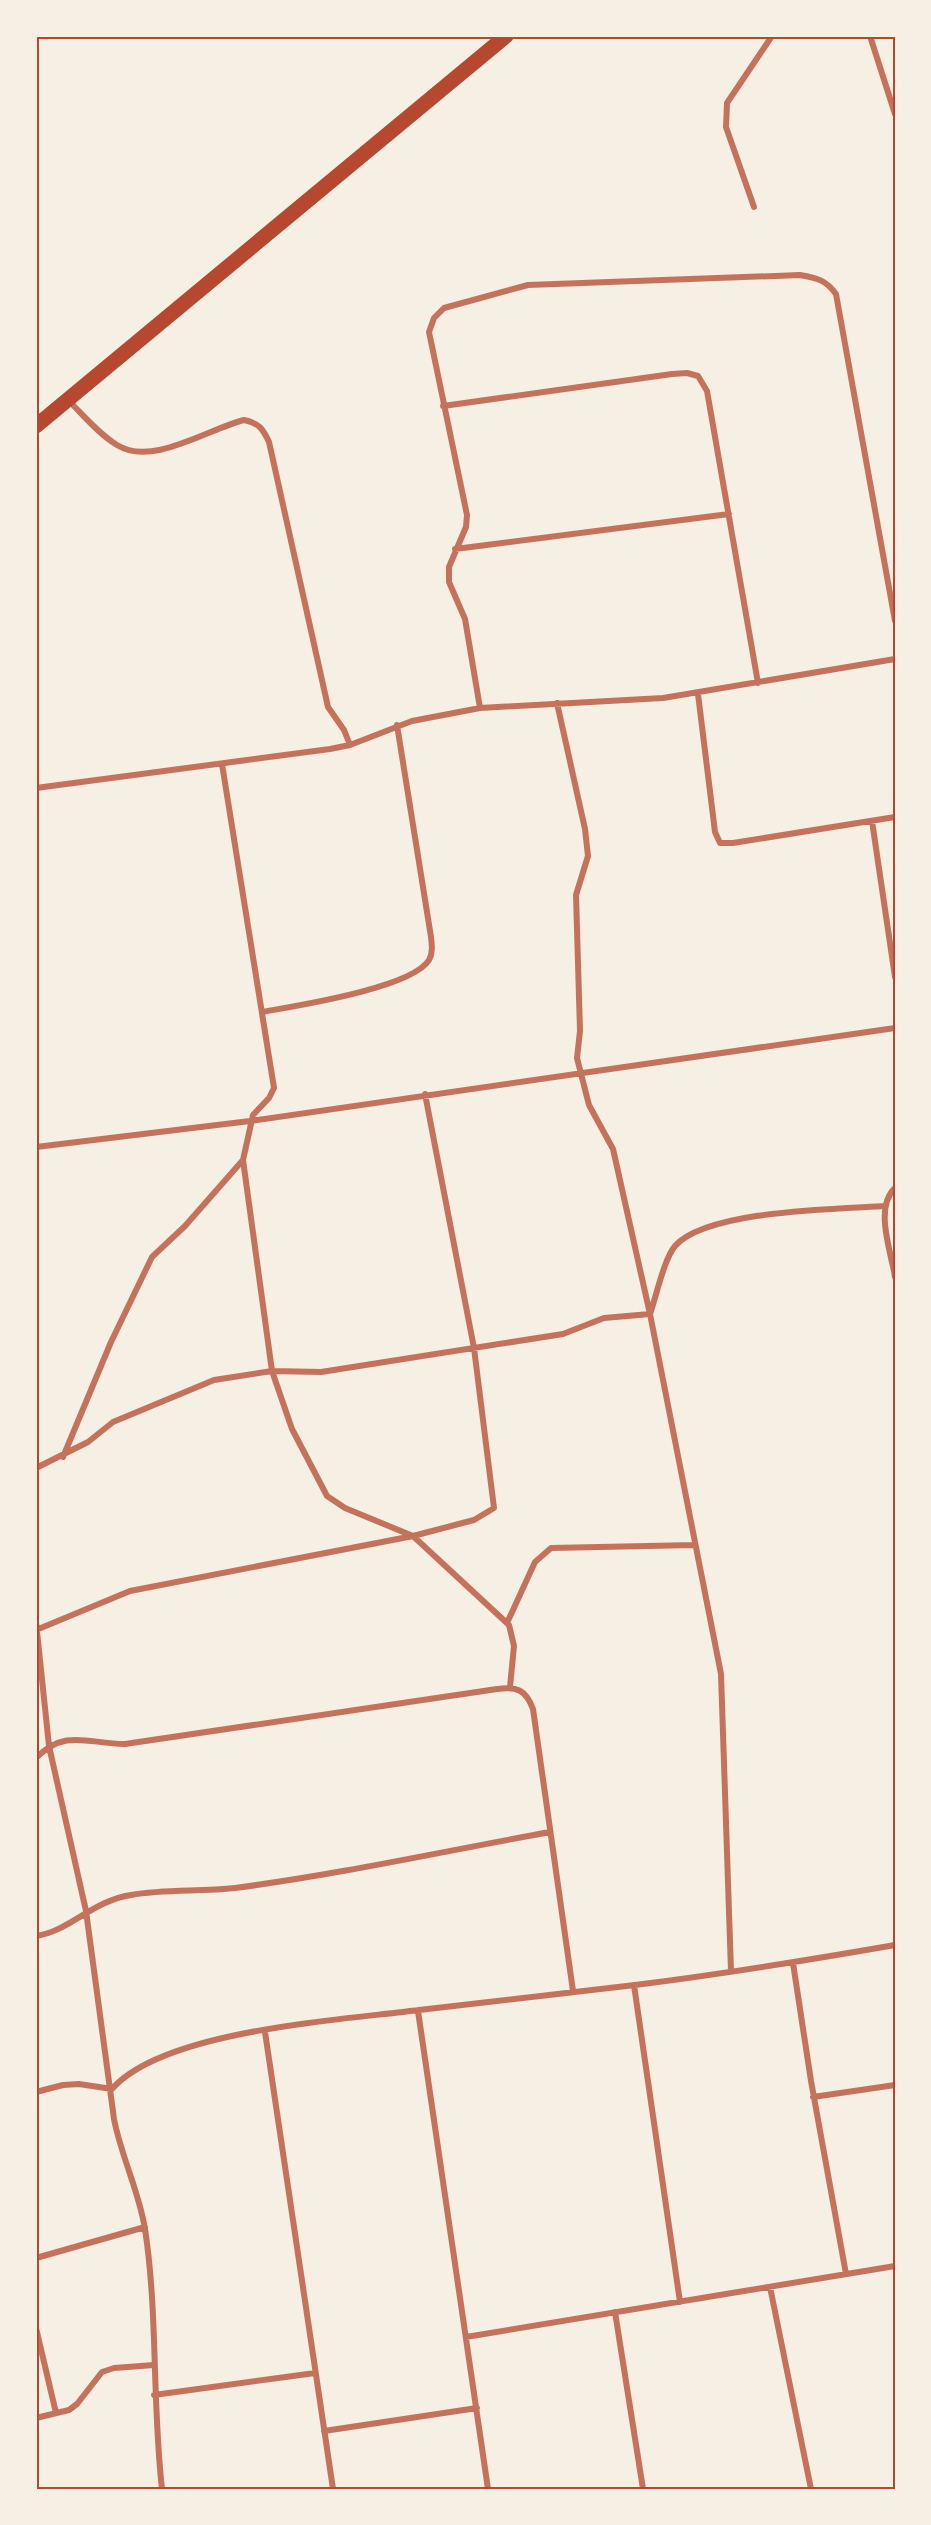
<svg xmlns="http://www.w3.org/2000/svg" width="931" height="2525" font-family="Mulish,sans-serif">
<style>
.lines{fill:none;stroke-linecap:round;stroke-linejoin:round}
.minor{stroke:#c5725c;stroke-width:6}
.trunk{stroke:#b5482f;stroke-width:15}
.neatline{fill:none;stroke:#b5482f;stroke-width:2}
</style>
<rect width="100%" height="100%" fill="#f6efe4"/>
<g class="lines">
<!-- minor -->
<path class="minor" d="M870,36L895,114
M754,207L726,127L727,103L772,36
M69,401C84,416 99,434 117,445C152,467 208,429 244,420C259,423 263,429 269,442L328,707L344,730L350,745
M443,406L672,374L687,373L698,376L707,391L758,683
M455,549L729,514
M698,694L715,832L720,843H733L895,817
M557,703L585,829L588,856L576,895L580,1031L577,1058L589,1105L613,1149L650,1314L721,1674L731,1971
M480,708L465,619L449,582V567L466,527L467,515L429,332L434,318L444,308L528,285L800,275C817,278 826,280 836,294L895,621
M36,788L330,749L350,745L412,721L480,708L663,698L895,659
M872,821L895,977
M262,1012C295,1006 412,988 429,960C433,953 432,945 431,937L397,725
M36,1147L250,1121L895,1028
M243,1160L272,1371L292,1429L327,1496L345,1508L413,1536L509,1625L514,1646L510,1687
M895,1188C874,1208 891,1251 895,1277
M63,1457L111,1342L152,1257L185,1226L243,1160L253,1115L269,1098L274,1088L222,764
M36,1468L88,1442L113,1422L214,1380L272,1371L321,1372L563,1334L604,1318L650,1314C656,1297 664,1259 675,1246C707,1210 837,1209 885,1206
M36,1622L49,1746L86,1911L114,2119C121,2156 139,2191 145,2229C158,2314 152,2402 162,2489
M507,1623L535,1562L551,1548L695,1545
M36,1630L130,1591L413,1536L474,1520L494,1508L474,1348L425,1094
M36,1758C66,1728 88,1744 125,1744L497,1689C517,1686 526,1690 533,1709L573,1991
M36,1936C70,1931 92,1901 131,1895C165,1889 200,1892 235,1888C341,1874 445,1851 550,1832
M793,1963L811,2081L846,2274
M634,1985L680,2302
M418,2011L488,2489
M265,2032L333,2489
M36,2092L63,2085L79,2084L112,2089C164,2030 342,2020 419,2010C491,2002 563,1994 635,1985C722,1974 809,1960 895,1945
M813,2097L895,2085
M36,2258L145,2227
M770,2287L811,2489
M615,2312L643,2489
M36,2328L56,2413
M466,2337L895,2266
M154,2395L315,2373
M36,2418L69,2410L77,2404L102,2372L114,2368L154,2365
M324,2431L477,2408"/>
<!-- trunk -->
<path class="trunk" d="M36,426L506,36"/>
</g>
<!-- border -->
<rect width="931" height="2525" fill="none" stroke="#f6efe4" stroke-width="75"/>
<rect x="38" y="38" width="856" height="2450" class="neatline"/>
</svg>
